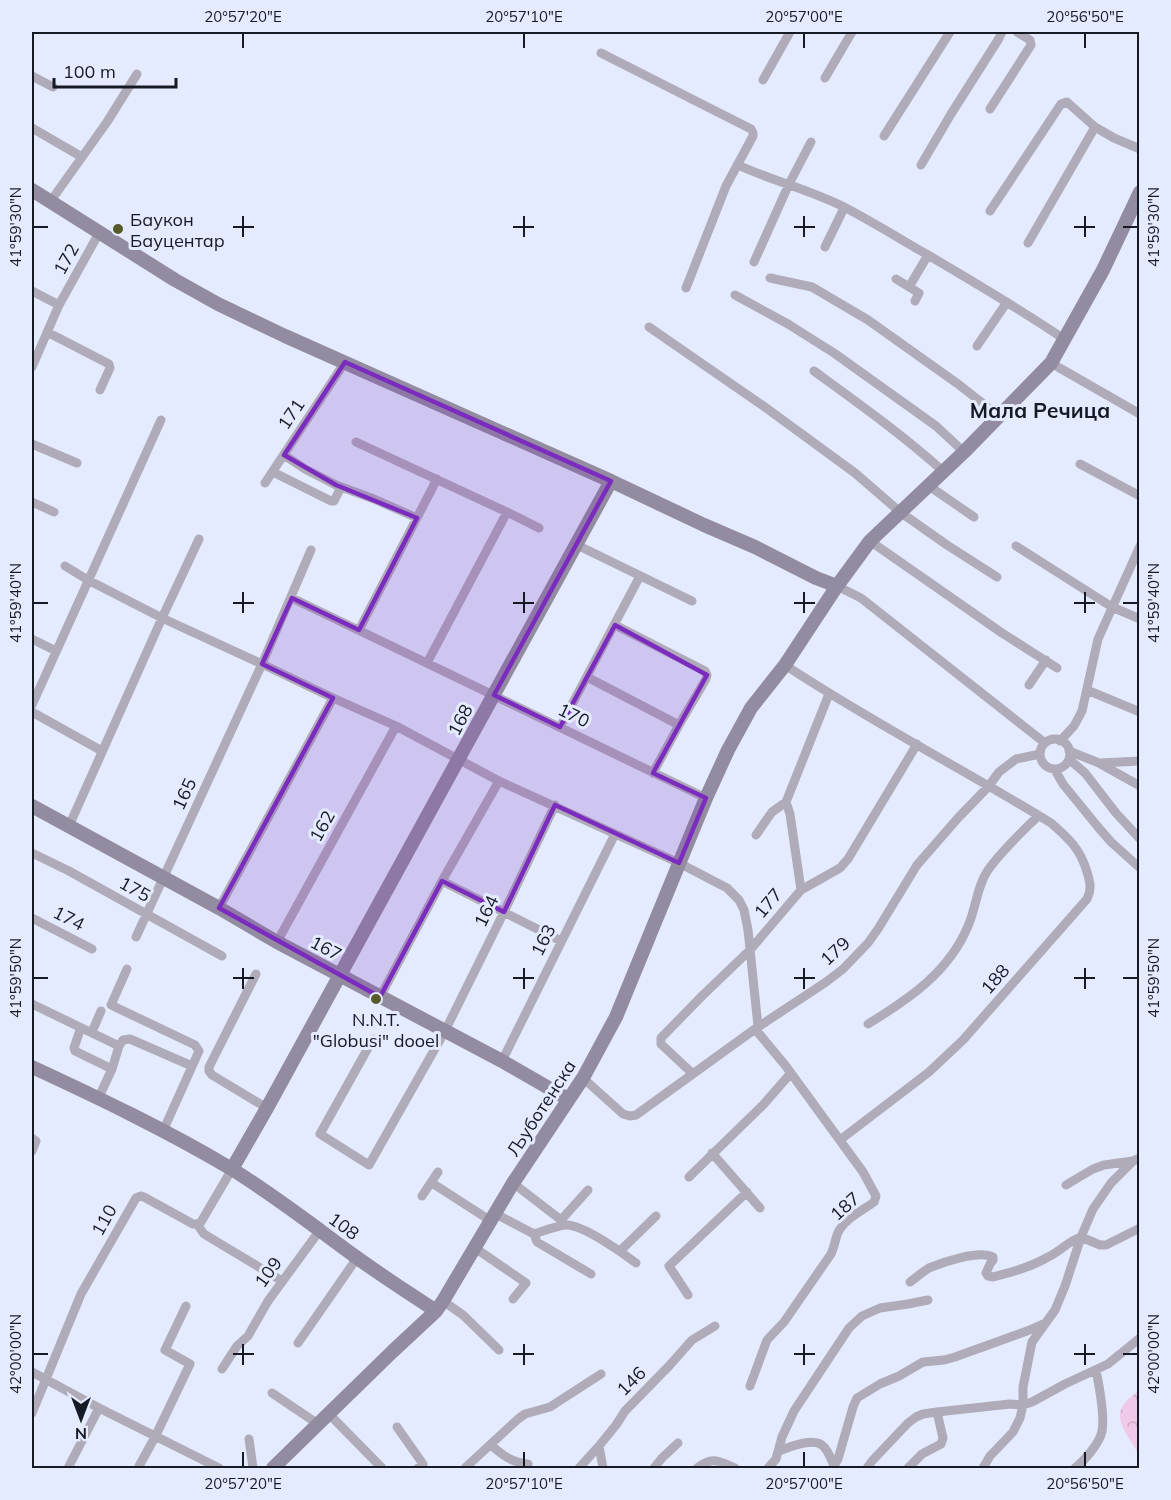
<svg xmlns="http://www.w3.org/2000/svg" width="1171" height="1500" font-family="Mulish,sans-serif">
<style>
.forest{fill:url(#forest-crowns)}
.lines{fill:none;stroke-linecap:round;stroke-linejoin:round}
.street{stroke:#b0abb9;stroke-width:9}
.secondary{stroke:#938ca0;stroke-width:14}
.marked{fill:#7b2cbf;fill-opacity:0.2;stroke:#7b2cbf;stroke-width:4.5;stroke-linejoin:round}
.ticks{fill:none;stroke:#161a25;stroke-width:2}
.poi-dot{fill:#555a28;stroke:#e4ebfe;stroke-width:2}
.labels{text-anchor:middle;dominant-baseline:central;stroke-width:6;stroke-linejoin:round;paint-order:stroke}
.poi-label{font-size:18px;fill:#161a25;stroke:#e4ebfe;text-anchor:start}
.street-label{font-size:18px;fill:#161a25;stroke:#e4ebfe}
.quarter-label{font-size:21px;font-weight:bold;fill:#161a25;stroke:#e4ebfe}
.neatline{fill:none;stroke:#161a25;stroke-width:2}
.ticks-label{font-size:15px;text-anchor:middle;fill:#161a25}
</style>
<defs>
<pattern id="forest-crowns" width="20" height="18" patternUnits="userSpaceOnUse" patternTransform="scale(1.5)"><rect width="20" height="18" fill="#f0c9e8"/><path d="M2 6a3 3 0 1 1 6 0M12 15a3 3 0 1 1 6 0" fill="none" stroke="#cdacc7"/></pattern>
</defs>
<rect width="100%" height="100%" fill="#e4ebfe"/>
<!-- forest -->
<path class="forest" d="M1139,1390V1454C1132,1442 1114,1422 1122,1407C1126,1400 1134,1395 1139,1390Z"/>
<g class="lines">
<!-- street -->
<path class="street" d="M601,53L751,129L753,133V136L726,186L686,288
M32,76L53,87
M825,78L852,32
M763,80L790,32
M990,109L1031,45L1030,40L1017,32
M32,128L82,157
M884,136L950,32
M738,165C773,181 810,190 844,207C873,222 900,239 928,255C974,282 1020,309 1064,339
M921,165L951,114L998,40L1002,32
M50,202L107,122L137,74
M990,211L1061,104L1067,102L1095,127L1114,138L1140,149
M1028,243L1095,127
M825,247L844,208
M754,262L789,184L811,142
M770,278L812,287L868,320L958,384L999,416
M896,279L919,293L915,301
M909,287L928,255
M32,291L59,305
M735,295L788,324L834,353L936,426L964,452
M649,327L762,405L855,473L900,512L947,545L997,577
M47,332L109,364L110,368L100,390
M977,346L1007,302
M1051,363L1140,414
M32,367L59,305L99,233
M814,371C858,403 903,435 944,472
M356,442L507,512
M32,444L77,463
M284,455L305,469L336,485L374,499L417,518
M1080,464L1140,496
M273,472L331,501H334L341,487
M265,483L345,362
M929,486L974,517
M32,502L54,512
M870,541L1002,633L1057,668
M577,545L692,601
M1016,546L1112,607L1140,619
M65,566L88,580L162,618L262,664L333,698L396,726L499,781L679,863L727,888L739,900L744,910L748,930L758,1026
M837,586L861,598L1045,743
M292,598L706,798
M615,625L705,671L707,675L706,679L679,725L653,773
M359,630L437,479
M32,639L56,651
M427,663L507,512L539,528
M785,665C871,722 963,769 1051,823C1068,838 1080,848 1087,872C1090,882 1092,889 1087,899L963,1040L929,1072L840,1140
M587,677L679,725
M1029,685L1046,660
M1087,690L1140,712
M32,705L161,420
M32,712L102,751
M560,727L640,576
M1040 754a15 15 0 1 1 30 0a15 15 0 1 1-30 0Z
M1060,741L1074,726L1082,711L1098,639L1140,546
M1069,751L1099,763L1140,786
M1069,759L1085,773L1116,813L1140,839
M1100,763L1140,761
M1055,770L1063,784L1098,827L1111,842L1140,868
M786,802L790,814L801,890
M69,826L162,618L199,539
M756,835L772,812L786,802L829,694
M32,853L69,871L222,956
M442,881L561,941
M219,908L333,698
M32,918L92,949
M136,937L262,664L311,550
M277,942L396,726
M127,969L111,1005L195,1045L199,1051L163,1131
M256,974L209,1067V1071L212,1075L267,1108
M380,997L442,881L499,781
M32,1006V1004L119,1046L112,1069L99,1097
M868,1024C909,999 949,972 968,926C976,908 977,886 988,870C1002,850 1021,833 1038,816
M92,1032L101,1011
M79,1033L74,1048L75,1051L112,1069
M373,1039L320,1134L369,1165L445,1031L504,912L555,805
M119,1046L123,1040L130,1039L192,1066
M502,1061L615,834
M693,1074L661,1044V1038L703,995L750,950L801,890L840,868L848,859L917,744
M583,1078L623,1114L630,1116L636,1115L755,1029L826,982L843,969L868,943L878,929L917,865L958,818L988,787L999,772L1016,759L1040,754
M32,1138L36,1141L32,1151
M712,1153L760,1208
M689,1177L763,1105L791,1073
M432,1183L491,1221
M513,1183L561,1220L588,1190
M1066,1185L1093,1169L1104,1165L1133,1161
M422,1196L438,1172
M496,1214L534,1234L537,1242L591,1274
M197,1224L204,1234L282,1281
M534,1234C544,1231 556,1226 566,1225C582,1224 623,1253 636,1263
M475,1248L526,1283L513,1299
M620,1251L656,1216
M910,1282C916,1278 922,1272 929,1268C943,1262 979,1250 993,1257V1260L990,1264L986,1273L988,1276L993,1277C1012,1272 1031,1267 1048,1257C1059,1252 1070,1240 1081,1237L1100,1245H1106L1140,1228
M688,1295L669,1266L747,1192
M443,1301L463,1315L499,1350
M298,1343L357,1258
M222,1369L237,1346L248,1336L268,1301L320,1230
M32,1372L99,1408L219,1468
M750,1386L767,1340L784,1322L831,1254C834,1248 835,1241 837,1235C842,1220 862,1211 874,1202L876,1196L863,1172L785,1065L755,1029
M272,1393L318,1424
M32,1413L81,1294L136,1198L141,1196L144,1197L193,1224H197L201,1222L232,1169
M329,1414L382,1468
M397,1427L423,1464L418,1468
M249,1439L253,1468
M491,1445C502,1455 513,1463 528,1464
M599,1446L603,1468
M779,1451C789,1447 815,1436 824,1447C829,1452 832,1462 835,1468
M834,1466L838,1459L853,1407L857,1398L880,1384L899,1376L923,1362L944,1360L955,1357L1027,1331L1043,1324
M68,1468L99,1408
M138,1468L155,1437L190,1364L165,1350L186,1306
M465,1468L518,1419L525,1414L550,1407L601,1374
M579,1468L599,1446L616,1425L625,1411L669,1366L692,1340L715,1326
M654,1468L662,1458L678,1443
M697,1468C713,1456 718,1461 735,1468
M768,1468L776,1459L782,1437L794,1411L849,1328L862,1316L880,1308L908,1304L928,1300
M867,1468L872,1461L908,1423L916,1417L923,1414L937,1412L1010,1404L1023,1405L1032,1402L1065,1384L1108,1364L1140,1338
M908,1468L922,1454L941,1444L943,1438L937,1412
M983,1468L990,1456L1013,1432L1020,1418L1023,1405V1387L1032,1342L1055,1310L1065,1286L1081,1237L1093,1209L1111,1183L1133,1161L1140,1158
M1075,1468C1084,1461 1100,1443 1102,1431C1105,1416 1099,1385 1096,1370"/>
<!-- secondary -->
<path class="secondary" d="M32,190L175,280L218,304L285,336L611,481L704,525L755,547L816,578L837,586
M32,806L219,908L277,942L502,1061L568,1099
M32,1067C99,1098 166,1130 230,1168C274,1195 315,1227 356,1257C382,1276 409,1293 436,1311
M232,1169L267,1108L611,481
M273,1468L393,1351L436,1311L443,1301L513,1183L583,1078L616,1017L706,798L728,750L751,708L785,665L837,586L870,541L964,452L1051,363L1103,270L1140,192"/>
</g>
<!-- marked area -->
<path class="marked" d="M345,362L611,481L494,695L560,727L615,625L707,675L653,773L706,798L679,863L555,805L504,912L442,881L380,997L219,908L333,698L262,664L292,598L359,630L417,518L336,485L284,455Z"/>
<!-- ticks -->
<path class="ticks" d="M243,33V48M524,33V48M804,33V48M1085,33V48M243,216V237M524,216V237M804,216V237M1085,216V237M33,227H48M233,227H254M513,227H534M794,227H815M1074,227H1095M1123,227H1138M243,592V613M524,592V613M804,592V613M1085,592V613M33,603H48M233,603H254M513,603H534M794,603H815M1074,603H1095M1123,603H1138M243,968V989M524,968V989M804,968V989M1085,968V989M33,978H48M233,978H254M513,978H534M794,978H815M1074,978H1095M1123,978H1138M243,1344V1365M524,1344V1365M804,1344V1365M1085,1344V1365M33,1354H48M233,1354H254M513,1354H534M794,1354H815M1074,1354H1095M1123,1354H1138M243,1452V1467M524,1452V1467M804,1452V1467M1085,1452V1467"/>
<!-- markers -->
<g class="poi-dot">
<circle cx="118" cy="229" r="6"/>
<circle cx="376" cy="999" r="6"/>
</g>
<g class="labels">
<!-- poi labels -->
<g class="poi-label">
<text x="130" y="219">Баукон<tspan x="130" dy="21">Бауцентар</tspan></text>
<text x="376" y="1019" text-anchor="middle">N.N.T.<tspan x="376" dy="21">"Globusi" dooel</tspan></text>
</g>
<!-- street labels -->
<g class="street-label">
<text transform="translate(66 259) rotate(-61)">172</text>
<text transform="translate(291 414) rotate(-56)">171</text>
<text transform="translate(574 715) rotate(26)">170</text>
<text transform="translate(460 720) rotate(-62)">168</text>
<text transform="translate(184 794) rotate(-65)">165</text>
<text transform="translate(322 826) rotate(-61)">162</text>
<text transform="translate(135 889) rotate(29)">175</text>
<text transform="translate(768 903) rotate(-50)">177</text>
<text transform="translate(486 911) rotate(-64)">164</text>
<text transform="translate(69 918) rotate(27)">174</text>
<text transform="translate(543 940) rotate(-63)">163</text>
<text transform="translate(326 948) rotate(28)">167</text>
<text transform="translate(835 951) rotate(-43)">179</text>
<text transform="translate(995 979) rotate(-49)">188</text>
<text transform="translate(541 1108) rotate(-57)">Љуботенска</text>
<text transform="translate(845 1206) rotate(-42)">187</text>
<text transform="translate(104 1220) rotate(-61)">110</text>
<text transform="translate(344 1226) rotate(36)">108</text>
<text transform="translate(268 1272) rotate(-54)">109</text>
<text transform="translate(631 1381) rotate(-45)">146</text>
</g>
<!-- quarter labels -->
<g class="quarter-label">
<text x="1040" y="410">Мала Речица</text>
</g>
</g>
<!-- border -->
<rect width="1171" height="1500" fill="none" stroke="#e4ebfe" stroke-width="66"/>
<!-- north arrow -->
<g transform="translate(81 1419) rotate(180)" stroke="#e4ebfe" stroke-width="4.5" paint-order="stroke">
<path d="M0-4.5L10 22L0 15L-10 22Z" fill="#161a25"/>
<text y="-9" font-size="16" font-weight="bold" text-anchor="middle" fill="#161a25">N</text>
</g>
<!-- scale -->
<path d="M54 78v9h122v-9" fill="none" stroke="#161a25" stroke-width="3"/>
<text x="63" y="78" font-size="18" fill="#161a25" stroke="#e4ebfe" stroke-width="4.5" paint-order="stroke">100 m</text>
<rect x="33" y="33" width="1105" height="1434" class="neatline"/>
<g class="ticks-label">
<text x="243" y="22">20°57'20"E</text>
<text x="524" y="22">20°57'10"E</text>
<text x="804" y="22">20°57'00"E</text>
<text x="1085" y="22">20°56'50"E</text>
<text transform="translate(1154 227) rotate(-90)" y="5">41°59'30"N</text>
<text transform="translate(16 227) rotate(-90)" y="5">41°59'30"N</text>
<text transform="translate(1154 603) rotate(-90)" y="5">41°59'40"N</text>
<text transform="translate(16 603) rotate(-90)" y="5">41°59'40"N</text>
<text transform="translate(1154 978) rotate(-90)" y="5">41°59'50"N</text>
<text transform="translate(16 978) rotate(-90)" y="5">41°59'50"N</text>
<text transform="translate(1154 1354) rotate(-90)" y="5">42°00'00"N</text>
<text transform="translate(16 1354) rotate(-90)" y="5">42°00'00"N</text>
<text x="243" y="1489">20°57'20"E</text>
<text x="524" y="1489">20°57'10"E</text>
<text x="804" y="1489">20°57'00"E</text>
<text x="1085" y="1489">20°56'50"E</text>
</g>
</svg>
